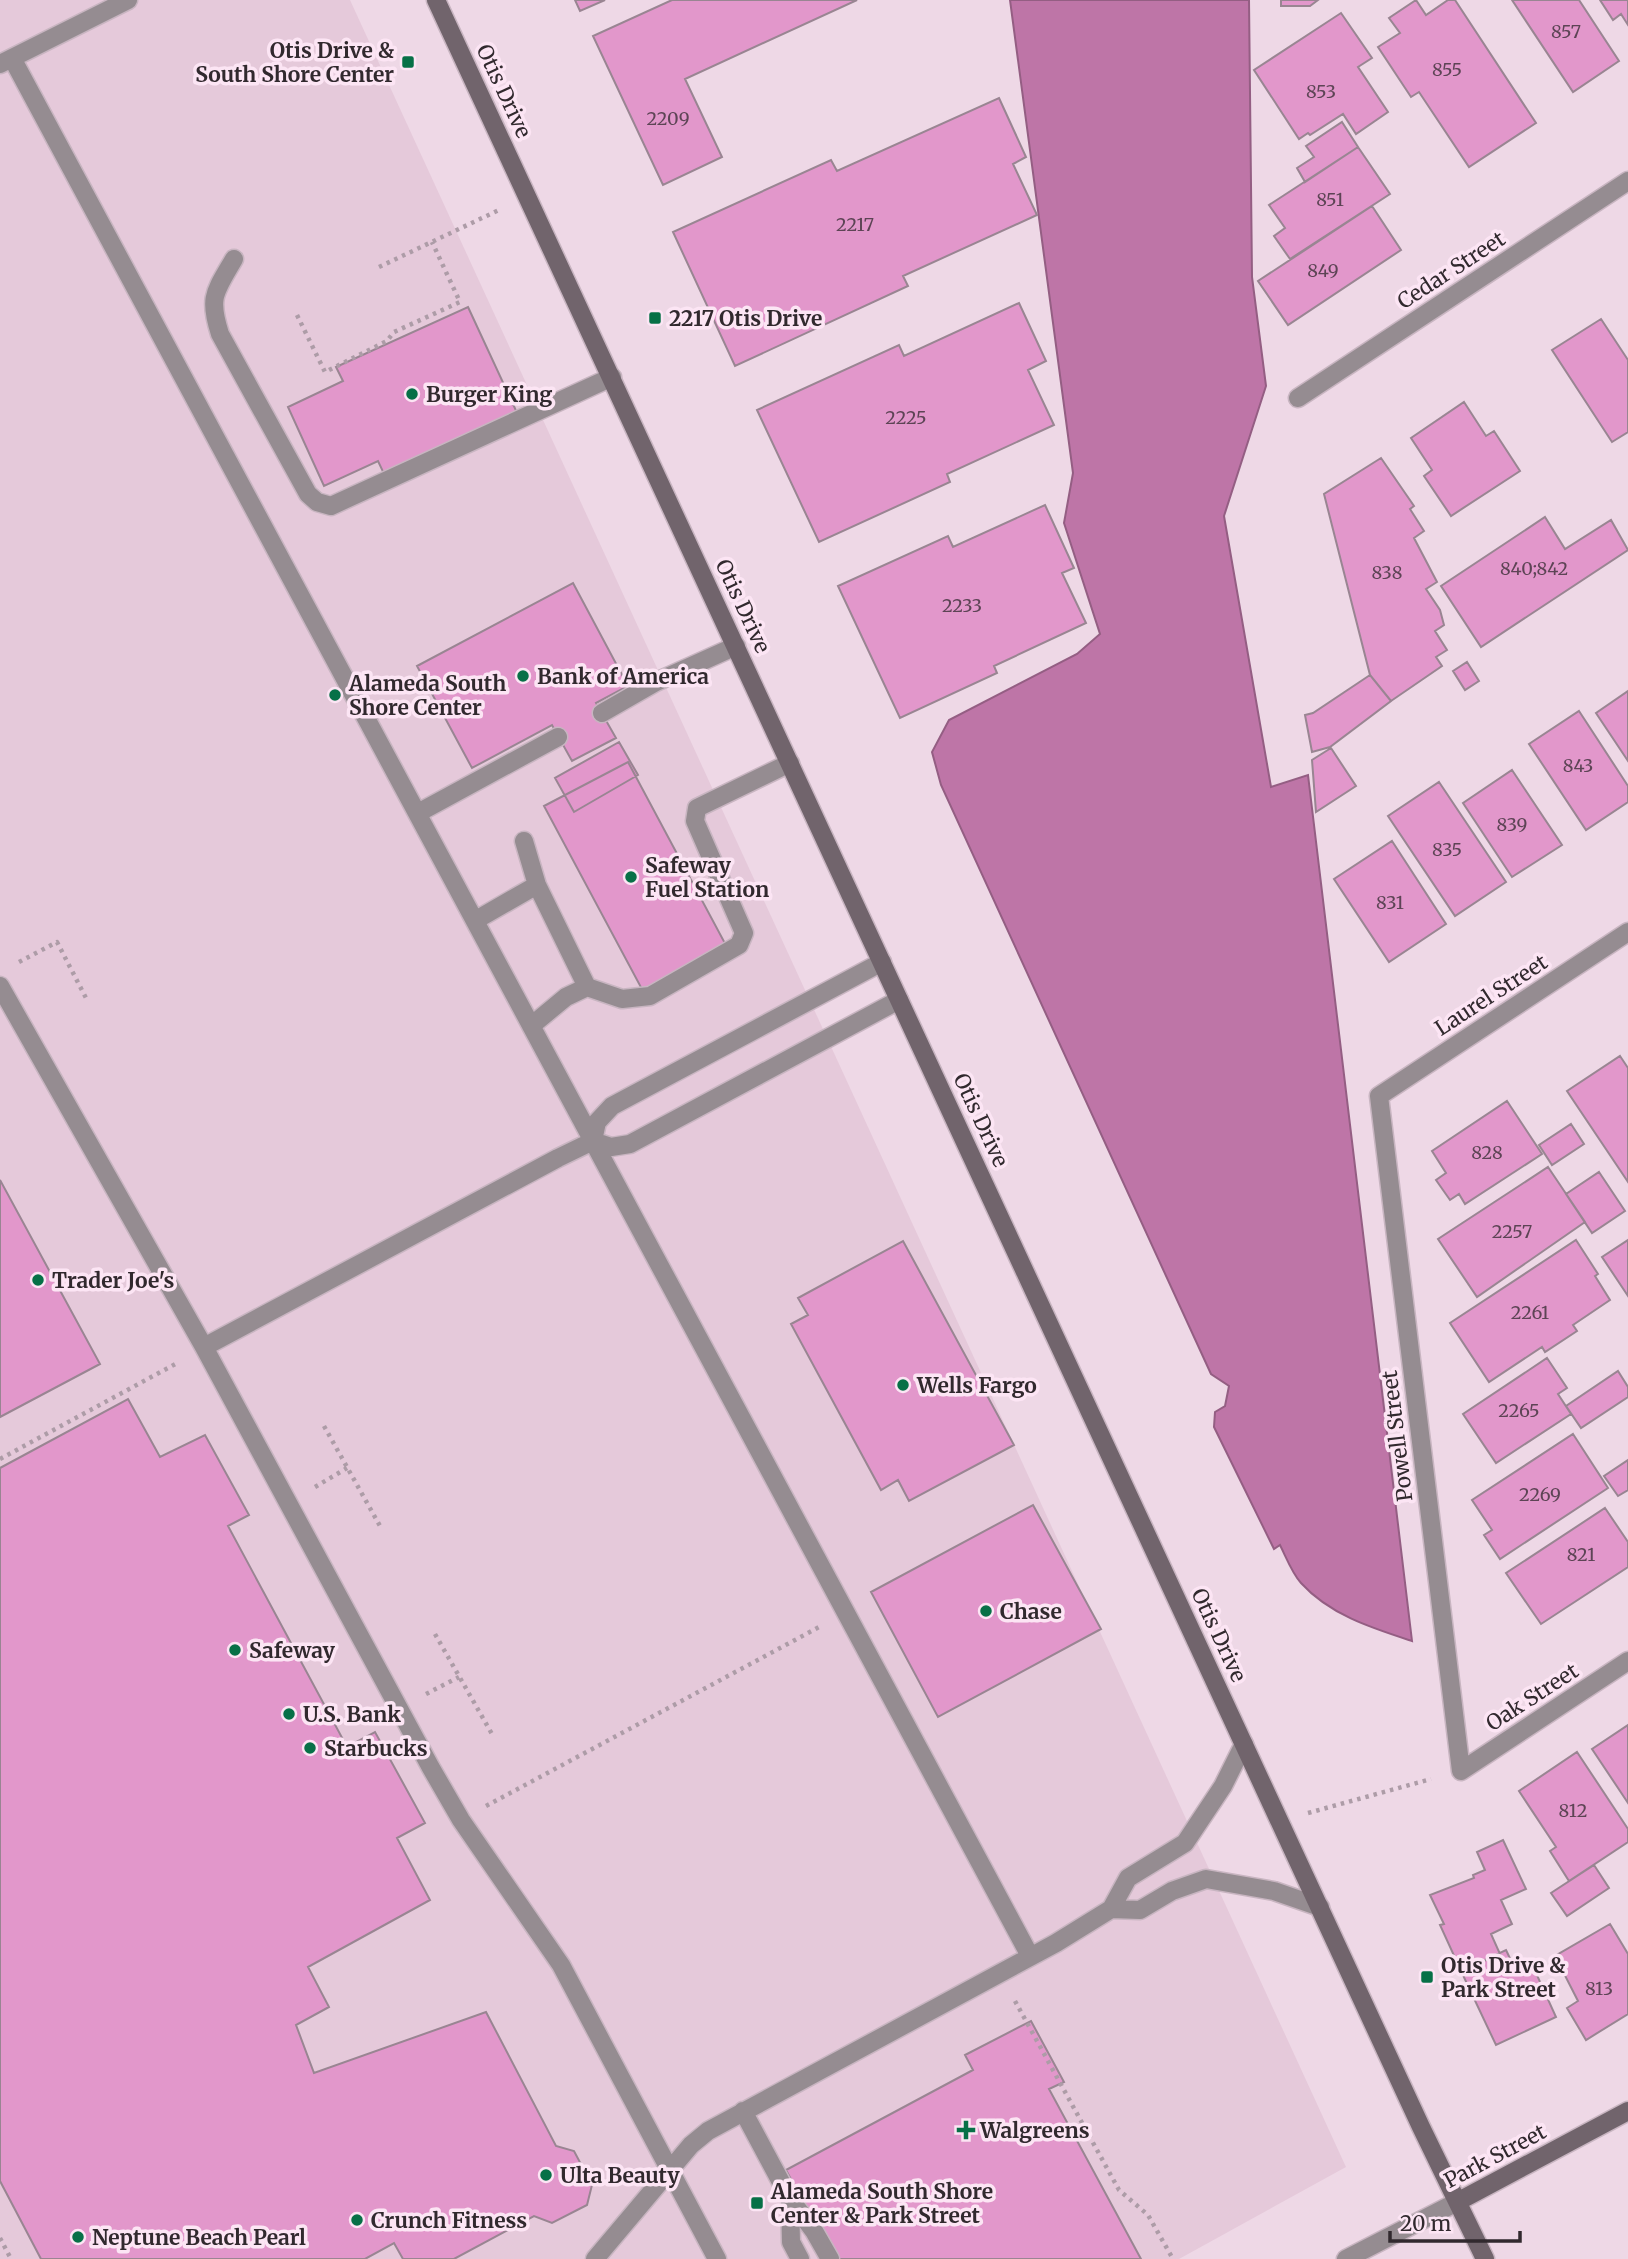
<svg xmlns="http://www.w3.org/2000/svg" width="1628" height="2259" font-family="Merriweather,serif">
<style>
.built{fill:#e5c9da}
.water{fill:#be75a7;stroke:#945e83;stroke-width:2}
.building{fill:#e297cb;stroke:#998592;stroke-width:2}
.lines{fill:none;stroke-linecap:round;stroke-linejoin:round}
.service-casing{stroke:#c8b5c1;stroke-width:21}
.minor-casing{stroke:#c8b5c1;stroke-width:21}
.tertiary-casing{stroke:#c8b5c1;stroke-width:21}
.secondary-casing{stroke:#c8b5c1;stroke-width:21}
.path{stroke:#ad9ca7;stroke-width:4.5;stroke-dasharray:3.5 5;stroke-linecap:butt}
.service{stroke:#958c91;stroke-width:18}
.minor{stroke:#958c91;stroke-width:18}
.tertiary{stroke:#958c91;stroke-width:18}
.secondary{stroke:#71646c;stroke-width:18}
.poi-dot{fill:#077047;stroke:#fce5f4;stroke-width:2.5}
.labels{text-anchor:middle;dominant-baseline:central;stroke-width:7;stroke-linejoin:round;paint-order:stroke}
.number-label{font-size:18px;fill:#5d4455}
.poi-label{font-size:21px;font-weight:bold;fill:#31292e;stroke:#fce5f4;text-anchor:start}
.street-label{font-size:21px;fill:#31292e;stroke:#fce5f4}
</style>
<rect width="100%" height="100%" fill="#eed8e6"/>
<!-- built -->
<path class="built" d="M0,0H350L1346,2167L1179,2259H0Z"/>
<!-- water -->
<path class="water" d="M1010,0H1249L1252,277L1266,386L1224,516L1271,787L1308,775L1412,1641C1372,1628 1330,1615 1301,1583C1292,1573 1286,1557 1280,1545L1274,1549L1214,1427L1215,1412L1225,1406L1229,1386L1211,1374L941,785L932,752L949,720L1077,654L1100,634L1064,523L1073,473Z"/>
<!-- building -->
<path class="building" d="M575,0H605L580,11Z
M672,0H857L685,79L722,157L663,185L593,36Z
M1281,0H1318L1310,6H1281Z
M1416,0L1426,15L1448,0H1455L1536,123L1469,167L1419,92L1411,97L1378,47L1400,33L1389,18Z
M1512,0H1579L1619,61L1573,92Z
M1600,0H1628V25L1621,14L1613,20Z
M1341,13L1372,58L1358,67L1388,112L1356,134L1343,114L1310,135L1308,133L1299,139L1254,70Z
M999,98L1026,157L1013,164L1037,215L903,276L908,286L735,366L673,232L831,160L837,171Z
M1342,122L1358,147L1305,182L1297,168L1314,157L1306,146Z
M1358,147L1390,194L1290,259L1274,236L1285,228L1269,205Z
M1372,206L1401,250L1288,325L1258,281Z
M1019,303L1046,361L1028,370L1054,425L947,474L950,482L819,542L757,410L899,345L904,356Z
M468,307L519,417L386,478L378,461L324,486L288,407L343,381L336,367Z
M1601,319L1628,360V432L1612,442L1552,350Z
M1464,402L1486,436L1494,431L1520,471L1451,516L1424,476L1432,470L1411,438Z
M1381,458L1414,506L1410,509L1424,531L1414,538L1437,582L1426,589L1440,610L1444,625L1435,631L1447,650L1436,657L1442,666L1391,701L1370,675L1324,494Z
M1045,505L1074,568L1062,573L1086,623L994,666L997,673L900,718L838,586L948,536L953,547Z
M1545,517L1565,549L1611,520L1628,550L1481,647L1441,586Z
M573,583L628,686L596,703L616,738L572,761L552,725L472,768L417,666Z
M1467,662L1479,681L1465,690L1453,671Z
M1370,675L1391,701L1330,747L1312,752L1305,715L1313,713Z
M1628,691V761L1596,713Z
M1579,711L1628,786V802L1586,830L1529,744Z
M619,742L638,775L574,812L555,778Z
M1331,748L1356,786L1316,812L1312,760Z
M628,762L728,949L644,993L544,806Z
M1512,770L1562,845L1512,877L1463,803Z
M1439,782L1506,882L1455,916L1388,816Z
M1392,841L1446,924L1389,962L1334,879Z
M1620,1056L1628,1068V1182L1567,1091Z
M1507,1101L1542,1154L1465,1204L1459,1194L1450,1200L1436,1180L1446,1173L1432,1151Z
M1571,1124L1584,1144L1552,1165L1539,1145Z
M1548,1167L1585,1222L1477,1297L1438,1239Z
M1599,1172L1625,1211L1592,1233L1566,1194Z
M0,1180L100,1364L0,1417Z
M1576,1240L1598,1274L1595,1276L1610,1300L1573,1325L1577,1331L1545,1352L1542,1347L1489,1382L1450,1323Z
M1628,1240V1296L1602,1257Z
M903,1241L1014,1445L909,1501L898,1480L881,1490L791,1324L808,1315L798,1298Z
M1547,1358L1567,1388L1558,1394L1571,1414L1496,1463L1463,1414Z
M1618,1371L1628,1387V1397L1581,1428L1566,1406Z
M128,1399L160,1457L205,1435L249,1515L228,1526L347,1747L375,1732L425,1823L397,1838L430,1900L308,1967L329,2007L296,2025L314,2073L486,2012L556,2146L574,2151L592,2185L587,2205L552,2223L534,2216L454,2259H403L394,2243L365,2259H41L0,2181V1468Z
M1573,1434L1608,1488L1500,1559L1484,1535L1492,1530L1472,1500Z
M1628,1460V1490L1618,1496L1604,1476Z
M1033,1505L1101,1629L938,1717L871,1592Z
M1605,1508L1628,1542V1567L1541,1624L1506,1573Z
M1628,1725V1803L1592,1749Z
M1577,1752L1628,1829V1842L1569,1881L1550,1851L1556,1847L1519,1791Z
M1503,1840L1526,1889L1501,1900L1512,1924L1491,1934L1500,1954L1461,1971L1440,1925L1444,1924L1430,1895L1474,1878L1473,1875L1485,1870L1477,1852Z
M1594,1865L1609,1888L1567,1916L1551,1893Z
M1610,1924L1628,1954V2014L1586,2040L1567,2008L1578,2001L1555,1956Z
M1506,1950L1515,1969L1531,1962L1556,2017L1496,2045L1461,1971Z
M1031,2021L1064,2082L1049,2089L1141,2259H834L786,2170L973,2070L965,2055Z"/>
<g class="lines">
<!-- service casing -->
<g class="service-casing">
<path id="service" d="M12,58L1030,1956
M0,64L128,0
M234,259C215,292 208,297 220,334L308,494L317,502L331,506L612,377
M602,713L656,682L736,646
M418,813L558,737
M524,841L537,885L587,987
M476,920L537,885
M0,986L204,1347L431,1768L461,1820L561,1965L717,2259
M531,1026L566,997L587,987L622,999L650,996L739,945L744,933L695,821L697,808L790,763
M593,1141L597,1122L612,1106L882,962
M204,1347L558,1158L593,1141L611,1147L630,1144L899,1000
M1111,1909L1140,1910L1172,1891L1206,1879L1274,1891L1320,1907
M743,2111L790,2199L814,2231L830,2259
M790,2199L791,2242L800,2259
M595,2259L691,2145L708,2131L1056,1943L1111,1909L1128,1878L1185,1843L1223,1786L1244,1744"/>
</g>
<!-- minor casing -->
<g class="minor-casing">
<path id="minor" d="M1298,398L1628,181
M1628,932L1379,1096L1461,1771L1628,1661"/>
</g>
<!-- tertiary casing -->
<g class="tertiary-casing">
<path id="tertiary" d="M1346,2259L1459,2201"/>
</g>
<!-- secondary casing -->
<g class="secondary-casing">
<path id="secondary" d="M436,0L1421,2127L1485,2259
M1459,2201L1628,2111"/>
</g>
<!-- path -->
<path class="path" d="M379,267L499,210
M297,315L325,372L387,341L394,332L460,302L432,242
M19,962L57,942L86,998
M324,1426L380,1526
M0,1459L179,1362
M315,1487L347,1468
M435,1634L492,1734
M426,1694L459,1677
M486,1806L821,1626
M1308,1813L1431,1779
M1015,2001L1119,2190L1148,2215L1173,2259
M0,2238L11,2259"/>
<!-- service -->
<use href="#service" class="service"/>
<!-- minor -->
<use href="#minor" class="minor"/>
<!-- tertiary -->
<use href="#tertiary" class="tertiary"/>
<!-- secondary -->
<use href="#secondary" class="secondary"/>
</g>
<!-- markers -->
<g class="poi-dot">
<rect x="401" y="55" width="14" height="14" rx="3.5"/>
<rect x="648" y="311" width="14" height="14" rx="3.5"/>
<circle cx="412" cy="394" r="7"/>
<circle cx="523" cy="676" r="7"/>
<circle cx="335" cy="695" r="7"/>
<circle cx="631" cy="877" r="7"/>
<circle cx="38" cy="1280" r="7"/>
<circle cx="903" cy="1385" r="7"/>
<circle cx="986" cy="1611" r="7"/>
<circle cx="235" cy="1650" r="7"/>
<circle cx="289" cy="1714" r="7"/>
<circle cx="310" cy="1748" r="7"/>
<rect x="1420" y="1970" width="14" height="14" rx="3.5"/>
<path d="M962.5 2119.5h7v7h7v7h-7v7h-7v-7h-7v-7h7z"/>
<circle cx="546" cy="2175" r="7"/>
<rect x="750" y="2196" width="14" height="14" rx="3.5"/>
<circle cx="357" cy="2220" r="7"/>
<circle cx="78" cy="2237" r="7"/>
</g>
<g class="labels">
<!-- number labels -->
<g class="number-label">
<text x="1566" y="31">857</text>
<text x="1447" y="69">855</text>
<text x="1321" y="91">853</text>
<text x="668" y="118">2209</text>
<text x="1330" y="199">851</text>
<text x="855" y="224">2217</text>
<text x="1323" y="270">849</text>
<text x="906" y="417">2225</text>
<text x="1534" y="568">840;842</text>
<text x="1387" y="572">838</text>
<text x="962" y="605">2233</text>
<text x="1578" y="765">843</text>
<text x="1512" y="824">839</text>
<text x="1447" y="849">835</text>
<text x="1390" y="902">831</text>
<text x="1487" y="1152">828</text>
<text x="1512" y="1231">2257</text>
<text x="1530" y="1312">2261</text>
<text x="1519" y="1410">2265</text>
<text x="1540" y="1494">2269</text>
<text x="1581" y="1554">821</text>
<text x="1573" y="1810">812</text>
<text x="1599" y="1988">813</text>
</g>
<!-- poi labels -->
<g class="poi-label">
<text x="394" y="50" text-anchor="end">Otis Drive &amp;<tspan x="394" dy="24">South Shore Center</tspan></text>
<text x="669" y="318">2217 Otis Drive</text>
<text x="426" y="394">Burger King</text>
<text x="537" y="676">Bank of America</text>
<text x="349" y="683">Alameda South<tspan x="349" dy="24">Shore Center</tspan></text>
<text x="645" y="865">Safeway<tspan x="645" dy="24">Fuel Station</tspan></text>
<text x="52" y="1280">Trader Joe's</text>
<text x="917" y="1385">Wells Fargo</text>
<text x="1000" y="1611">Chase</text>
<text x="249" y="1650">Safeway</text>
<text x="303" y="1714">U.S. Bank</text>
<text x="324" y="1748">Starbucks</text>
<text x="1441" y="1965">Otis Drive &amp;<tspan x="1441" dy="24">Park Street</tspan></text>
<text x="980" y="2130">Walgreens</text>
<text x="560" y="2175">Ulta Beauty</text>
<text x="771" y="2191">Alameda South Shore<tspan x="771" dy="24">Center &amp; Park Street</tspan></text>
<text x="371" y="2220">Crunch Fitness</text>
<text x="92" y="2237">Neptune Beach Pearl</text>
</g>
<!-- street labels -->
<g class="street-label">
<text transform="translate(504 91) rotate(65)">Otis Drive</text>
<text transform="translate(1451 270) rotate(-33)">Cedar Street</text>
<text transform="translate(743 606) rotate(65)">Otis Drive</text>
<text transform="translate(1491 995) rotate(-33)">Laurel Street</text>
<text transform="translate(981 1120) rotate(65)">Otis Drive</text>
<text transform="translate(1397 1436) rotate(-97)">Powell Street</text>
<text transform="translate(1219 1635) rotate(65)">Otis Drive</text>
<text transform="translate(1532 1697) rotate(-33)">Oak Street</text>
<text transform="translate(1495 2156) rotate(-28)">Park Street</text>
</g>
</g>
<!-- scale -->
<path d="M1390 2231v10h130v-10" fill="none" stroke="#31292e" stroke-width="3.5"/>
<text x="1400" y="2231" font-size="21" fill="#31292e" stroke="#fce5f4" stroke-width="5" paint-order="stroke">20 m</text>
</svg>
